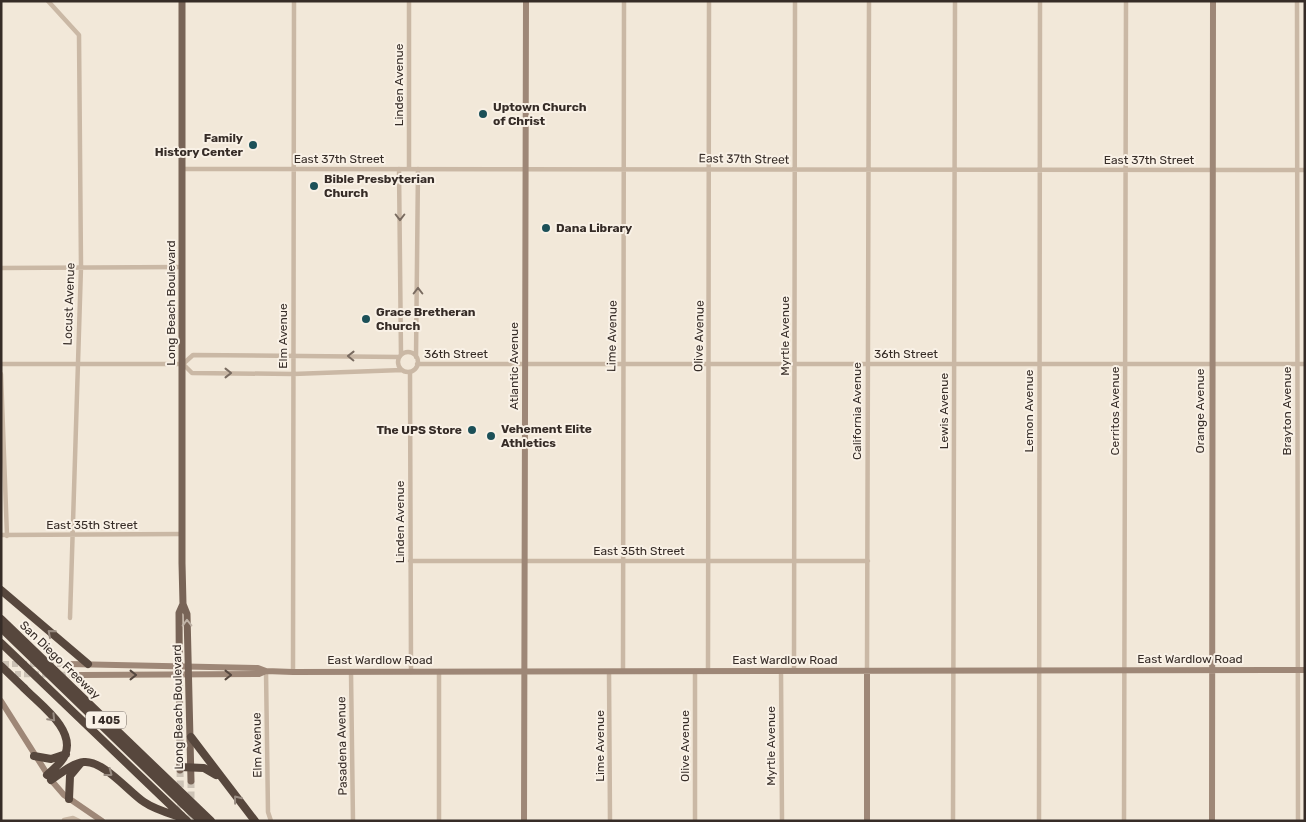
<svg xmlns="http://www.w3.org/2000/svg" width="1306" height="822" font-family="Rubik,sans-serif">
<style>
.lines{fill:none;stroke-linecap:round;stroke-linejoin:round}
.secondary-tunnel{stroke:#ccc2b5;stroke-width:6;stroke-dasharray:6 3;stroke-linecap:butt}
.primary-tunnel{stroke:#ccc2b5;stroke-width:7;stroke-dasharray:7 3.5;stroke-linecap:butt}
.street{stroke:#cab8a5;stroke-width:4.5}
.secondary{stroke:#9e8777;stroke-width:6}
.primary{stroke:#786457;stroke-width:7}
.highway{stroke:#57473d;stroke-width:8}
.highway-bridge{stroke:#57473d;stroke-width:8}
.oneway{stroke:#796b60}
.oneway2{stroke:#bfb2a6}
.oneway3{stroke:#988b81}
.oneway4{stroke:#55473f}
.poi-dot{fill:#1c5058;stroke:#f9f1e6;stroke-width:2}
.labels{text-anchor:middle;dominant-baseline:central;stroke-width:4;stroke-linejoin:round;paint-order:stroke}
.shield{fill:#f9f1e6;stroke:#706760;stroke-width:1}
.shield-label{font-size:11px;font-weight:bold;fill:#362c27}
.street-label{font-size:12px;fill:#362c27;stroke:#f9f1e6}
.poi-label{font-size:12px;font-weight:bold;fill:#362c27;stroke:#f9f1e6;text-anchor:start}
</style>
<rect width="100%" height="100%" fill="#f2e8d9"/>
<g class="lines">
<!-- secondary-tunnel -->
<path class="secondary-tunnel" d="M3,664H69
M15,674L80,675"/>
<!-- primary-tunnel -->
<path class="primary-tunnel" d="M180,770L181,821
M191,781V821"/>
<!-- street -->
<path class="street" d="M48,1L79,35L81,267L70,618
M1297,1L1298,821
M183,169L1305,170
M399,169L401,355
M409,169V1
M1,268L182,267
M398 362a10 10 0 1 1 20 0a10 10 0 1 1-20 0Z
M416,357L418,169
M1,364H183L193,355L399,357
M183,364L192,373L293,374L402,370
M417,364H1305
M410,372L411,672
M1,374L7,536
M1,535L182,534
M410,561H868
M266,671L268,812L271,821
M623,671L624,1
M695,671V821
M708,671L709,1
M781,671L782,821
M794,671L795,1
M867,671L869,1
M293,672L294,1
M351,672L353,821
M609,672L610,821
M64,820L73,818L79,821
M439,821V671
M953,821L955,1
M1039,821L1040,1
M1124,821L1126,1"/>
<!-- secondary -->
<path class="secondary" d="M69,664L258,668L266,671L293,672L1305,670
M867,671V821
M80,675L259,674L266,671
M1,701L51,780L64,795L102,821
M524,821L526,1
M1212,821L1213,1"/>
<!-- primary -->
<path class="primary" d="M182,1V563L183,604L187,614L191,781
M180,770L179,613L183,604"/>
<!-- highway -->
<path class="highway" d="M1,590L88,664
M1,619L211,821
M1,628L189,810L198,818L206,821
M1,643L187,821
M24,688C39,704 76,729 65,755C62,763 53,769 47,775
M191,737L255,821
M34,756L51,759L66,754
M180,767L204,768L216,775
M51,780C60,774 72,763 84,762C103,760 129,792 144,802C154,809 168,813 180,817
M69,799L70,776L80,764"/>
<!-- highway-bridge -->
<path class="highway-bridge" d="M1,666L24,688"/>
</g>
<!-- one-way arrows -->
<defs><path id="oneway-chevron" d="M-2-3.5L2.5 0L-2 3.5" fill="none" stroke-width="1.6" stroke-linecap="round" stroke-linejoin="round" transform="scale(1.25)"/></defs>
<g class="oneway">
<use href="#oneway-chevron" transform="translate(400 217) rotate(90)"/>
<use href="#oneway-chevron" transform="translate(418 291) rotate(-90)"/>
<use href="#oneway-chevron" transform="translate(351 356) rotate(-179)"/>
<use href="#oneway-chevron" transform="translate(228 373)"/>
</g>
<use class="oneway2" href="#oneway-chevron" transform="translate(187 623) rotate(-91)"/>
<g class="oneway3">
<use href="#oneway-chevron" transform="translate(51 633) rotate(-139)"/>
<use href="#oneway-chevron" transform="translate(52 718) rotate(46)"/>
<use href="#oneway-chevron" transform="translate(109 773) rotate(37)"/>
<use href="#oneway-chevron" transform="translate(237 799) rotate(-128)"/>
</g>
<g class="oneway4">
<use href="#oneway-chevron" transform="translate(133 675)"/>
<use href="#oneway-chevron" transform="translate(228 675)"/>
</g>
<!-- markers -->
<g class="poi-dot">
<circle cx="483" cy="114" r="5"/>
<circle cx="253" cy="145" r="5"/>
<circle cx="314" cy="186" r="5"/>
<circle cx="546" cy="228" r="5"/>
<circle cx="366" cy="319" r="5"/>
<circle cx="472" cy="430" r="5"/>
<circle cx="491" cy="436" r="5"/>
</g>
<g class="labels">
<!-- shield labels -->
<rect class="shield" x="86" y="711.5" width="40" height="17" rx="4"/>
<g class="shield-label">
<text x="106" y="720">I 405</text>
</g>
<!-- street labels -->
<g class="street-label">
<text transform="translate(399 85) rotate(-90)">Linden Avenue</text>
<text x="339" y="159">East 37th Street</text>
<text transform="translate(744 159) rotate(1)">East 37th Street</text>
<text x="1149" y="160">East 37th Street</text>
<text transform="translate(171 303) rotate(-90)">Long Beach Boulevard</text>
<text transform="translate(69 304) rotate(-88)">Locust Avenue</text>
<text transform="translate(283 336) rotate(-90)">Elm Avenue</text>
<text transform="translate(612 336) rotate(-89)">Lime Avenue</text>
<text transform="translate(699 336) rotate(-89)">Olive Avenue</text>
<text transform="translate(785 336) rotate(-90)">Myrtle Avenue</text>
<text x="456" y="354">36th Street</text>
<text x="906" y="354">36th Street</text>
<text transform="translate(514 366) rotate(-90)">Atlantic Avenue</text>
<text transform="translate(857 411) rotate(-90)">California Avenue</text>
<text transform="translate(944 411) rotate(-90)">Lewis Avenue</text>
<text transform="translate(1029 411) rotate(-90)">Lemon Avenue</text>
<text transform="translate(1115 411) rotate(-90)">Cerritos Avenue</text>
<text transform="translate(1200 411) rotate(-90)">Orange Avenue</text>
<text transform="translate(1287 411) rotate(-90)">Brayton Avenue</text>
<text transform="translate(400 522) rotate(-90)">Linden Avenue</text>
<text x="92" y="525">East 35th Street</text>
<text x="639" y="551">East 35th Street</text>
<text x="1190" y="659">East Wardlow Road</text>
<text transform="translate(60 660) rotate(44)">San Diego Freeway</text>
<text x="380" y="660">East Wardlow Road</text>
<text x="785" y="660">East Wardlow Road</text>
<text transform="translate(178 707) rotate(-91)">Long Beach Boulevard</text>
<text transform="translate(257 745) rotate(-91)">Elm Avenue</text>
<text transform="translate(342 746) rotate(-91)">Pasadena Avenue</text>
<text transform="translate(600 746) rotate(-90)">Lime Avenue</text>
<text transform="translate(685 746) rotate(-90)">Olive Avenue</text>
<text transform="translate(771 746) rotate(-90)">Myrtle Avenue</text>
</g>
<!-- poi labels -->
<g class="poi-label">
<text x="493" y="107">Uptown Church<tspan x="493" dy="14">of Christ</tspan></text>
<text x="243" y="138" text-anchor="end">Family<tspan x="243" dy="14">History Center</tspan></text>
<text x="324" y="179">Bible Presbyterian<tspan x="324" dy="14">Church</tspan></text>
<text x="556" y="228">Dana Library</text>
<text x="376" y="312">Grace Bretheran<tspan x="376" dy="14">Church</tspan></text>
<text x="501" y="429">Vehement Elite<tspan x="501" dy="14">Athletics</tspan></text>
<text x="462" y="430" text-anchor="end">The UPS Store</text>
</g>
</g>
<!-- border -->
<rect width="1306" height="822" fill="none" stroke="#362c27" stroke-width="5"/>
</svg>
